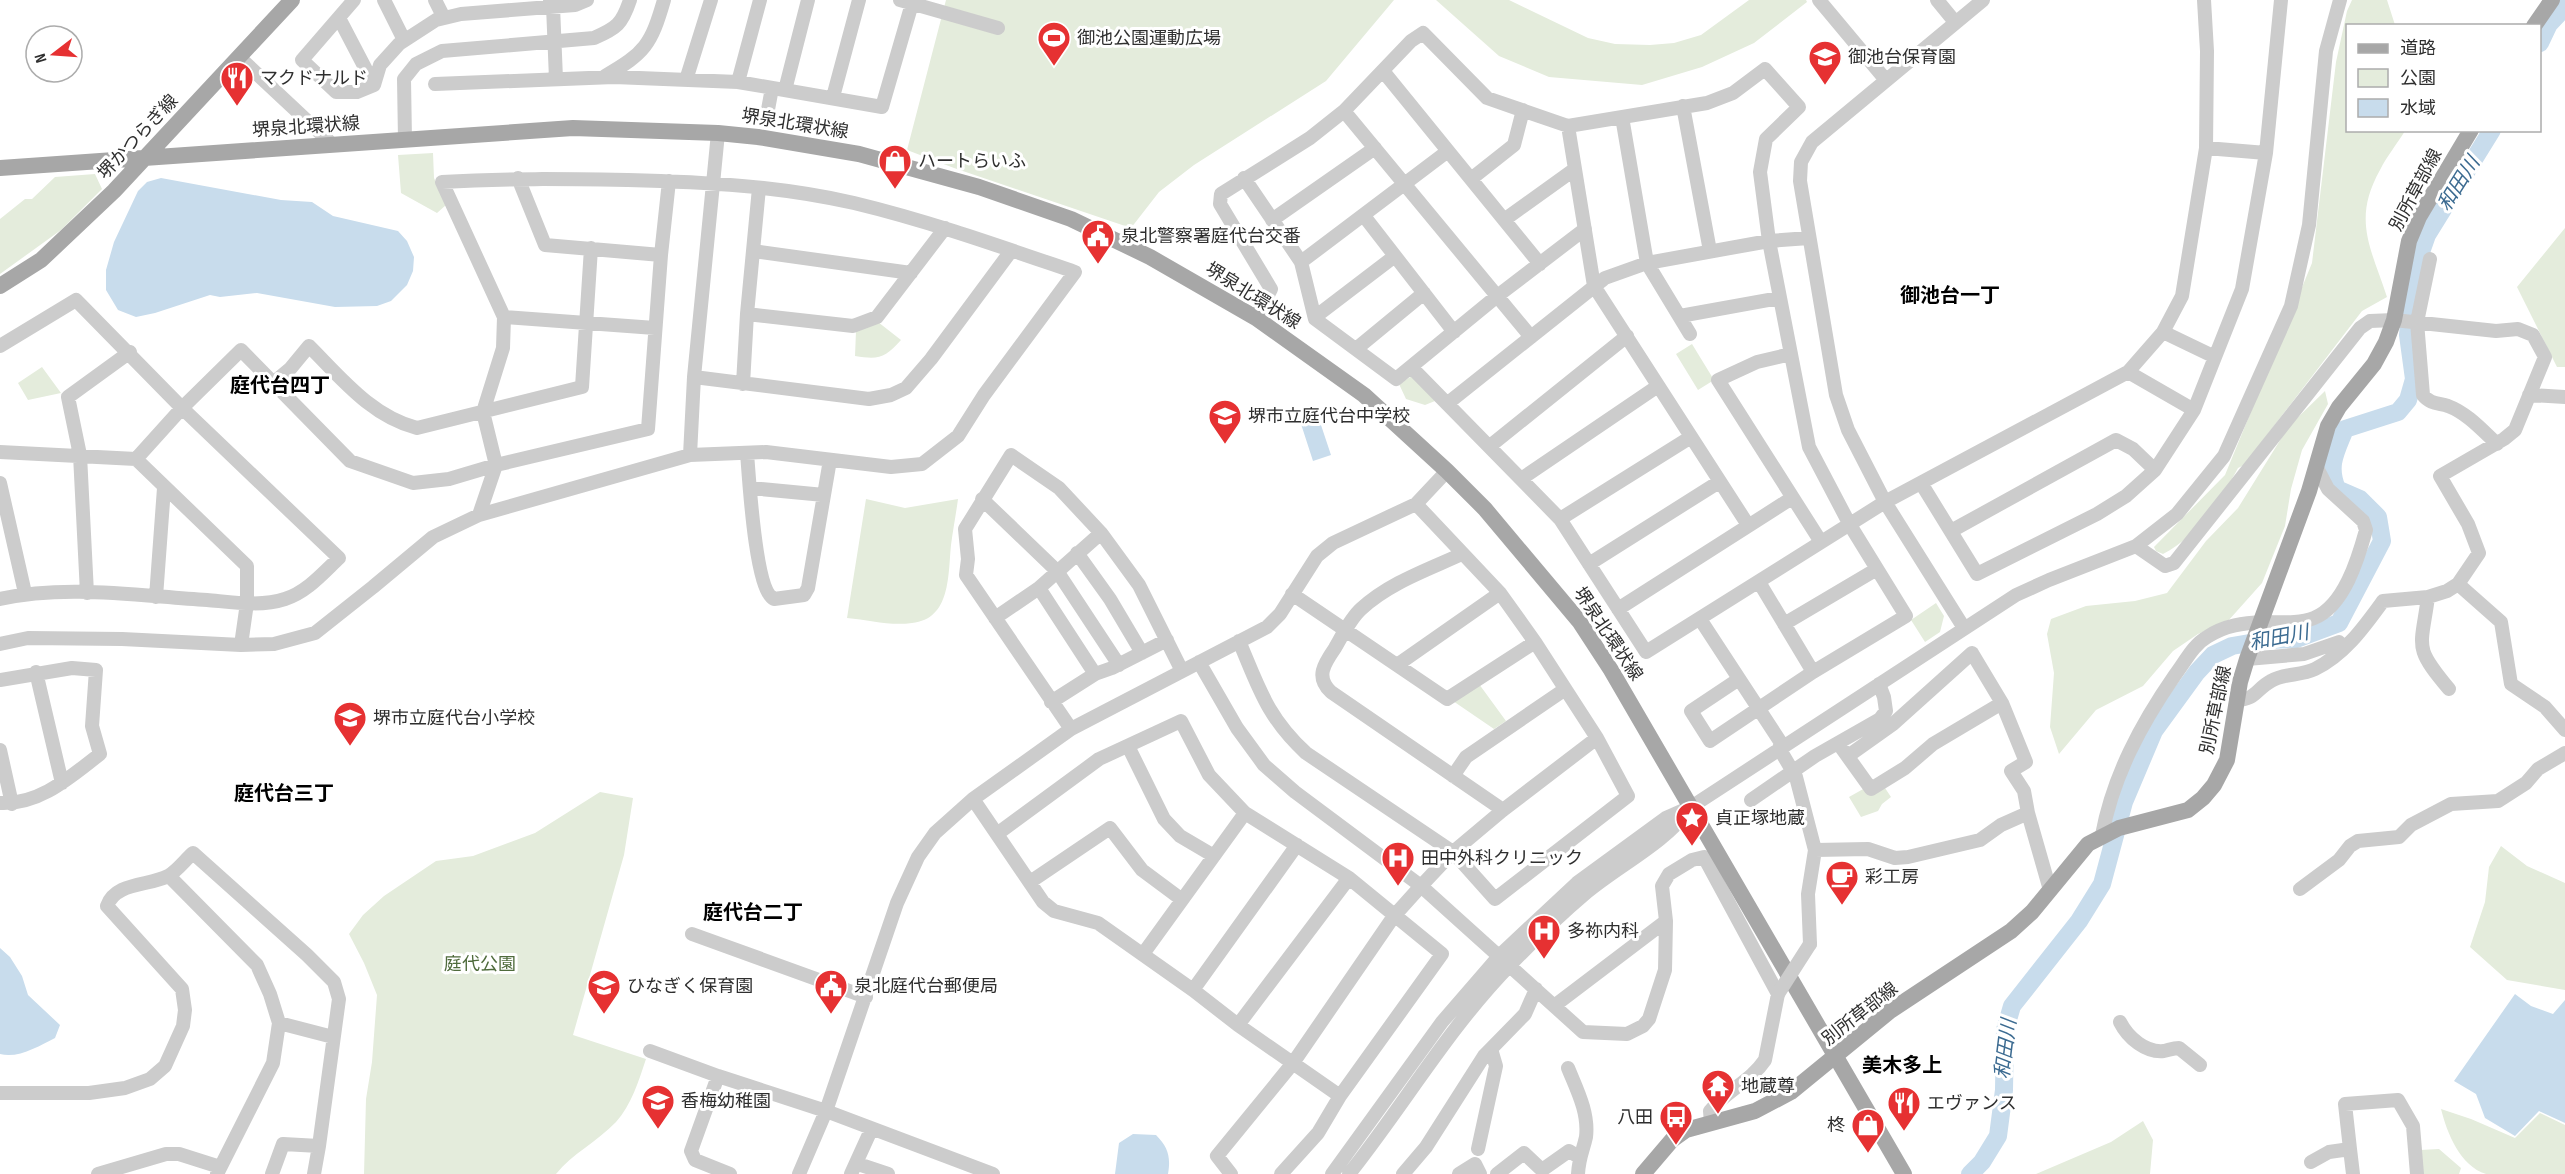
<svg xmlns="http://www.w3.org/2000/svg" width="2565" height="1174" font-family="'Sofia Sans Condensed','Noto Sans JP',sans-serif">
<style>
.green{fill:#e4ecdc}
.water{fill:#c8dcec}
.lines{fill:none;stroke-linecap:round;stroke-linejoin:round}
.river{stroke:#c8dcec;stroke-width:18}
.minor{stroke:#ccc;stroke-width:14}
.major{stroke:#a7a7a7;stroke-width:16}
.minor-bridge{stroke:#ccc;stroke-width:14}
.labels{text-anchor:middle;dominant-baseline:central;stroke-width:6;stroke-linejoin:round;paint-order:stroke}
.poi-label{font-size:18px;fill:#2f2f2f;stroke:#fff;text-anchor:start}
.street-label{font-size:18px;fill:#2f2f2f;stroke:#fff}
.park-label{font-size:18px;fill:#4f6b3c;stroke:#fff}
.water-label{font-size:20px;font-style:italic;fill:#3c6b91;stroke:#fff}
.neighbourhood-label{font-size:20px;font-weight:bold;fill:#000;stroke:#fff}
</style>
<rect width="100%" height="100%" fill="#fff"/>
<!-- green -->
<path class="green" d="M946,0H1394L1326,81L1194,165L1159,192L1131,228L954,168L907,150Z
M1436,0H1509L1588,38L1615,44L1650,45L1674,43L1701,35L1749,0H1806L1807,2L1754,43L1702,67L1642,85L1549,77L1499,56Z
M2352,0H2387L2395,25L2348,26V130L2405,131C2397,144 2387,156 2380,170C2352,220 2371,248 2387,297L2362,311L2244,465L2238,468C2222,498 2194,539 2163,554L2156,551L2154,547L2225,475L2312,263L2336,62L2347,11Z
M433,153L434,178L446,205L437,213L401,193L398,155Z
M95,174L102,189L61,230L0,274V219L25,199H32L55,177Z
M2565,228V367H2557L2517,287Z
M878,322L901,340C885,358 879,360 855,356L856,331Z
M1692,344L1714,380L1698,390L1676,354Z
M42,367L61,393L28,400L18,383Z
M1412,376L1435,401L1425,405L1406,399L1399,384Z
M2325,391L2328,404L2302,450L2291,489L2285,526L2262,583L2228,621L2198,634L2173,651L2143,686L2096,710L2059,754L2050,727L2054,673L2047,634L2051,619L2086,606L2135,601L2167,593L2206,541L2238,508L2289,426Z
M866,499L905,508L958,499C956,514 953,530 951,545C948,575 951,619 912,623C890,626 869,620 847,618Z
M1936,603L1944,616L1940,632L1925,642L1911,620Z
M1479,684L1506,721L1494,729L1453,701Z
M1865,788L1871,796L1885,788L1891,797L1882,804L1878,811L1861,817L1849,797Z
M600,792L633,798L624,855L573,1035L646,1059C639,1080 631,1106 616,1122C597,1142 573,1153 556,1174H364L366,1099L372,1062L377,995L364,963L349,934L363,915L384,896L436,861L473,856L535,833Z
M2501,846L2527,866L2565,883V990L2507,980L2470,947L2485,902L2489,867Z
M2441,1109L2471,1119L2515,1138L2540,1113L2565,1125V1174H2486C2460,1166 2447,1133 2441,1109Z
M2143,1121L2153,1140L2150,1174H2036L2111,1142Z
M2439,1149L2461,1168L2459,1174H2423L2420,1150Z"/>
<!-- water -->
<path class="water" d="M161,178L281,200L312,202L333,216L398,231L407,241L414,257L413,271L407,285L391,301L377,306L335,307L257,293L220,297L210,295L155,313L136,317L118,310L106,290V270L114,242L138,191L147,182Z
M1319,419L1331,455L1313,461L1301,424Z
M0,948L10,957L22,976L28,995L60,1025L55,1038C39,1046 18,1059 0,1054Z
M2515,994L2531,1006L2553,1014L2565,1000V1123L2539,1111L2515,1136L2485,1118L2476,1094L2454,1081Z
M1133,1134L1156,1135C1168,1147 1171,1157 1168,1174H1115L1119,1143Z"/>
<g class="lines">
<!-- river -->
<path class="river" d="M2540,43L2549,24L2565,7
M1970,1174L1982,1162L1998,1136L2004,1090L2005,1030L2012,1006L2079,921L2102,884L2124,802L2154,731L2197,672L2213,655L2232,646L2267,640L2296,639L2339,623L2382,541L2378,517L2360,499L2337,489C2327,465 2336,452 2345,429L2398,412L2408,400L2414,379L2408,335L2414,272L2427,235L2492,130"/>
<!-- minor -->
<path class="minor" d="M354,0L302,60L336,92H357L374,85L380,65L399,44L436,20L461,14L575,5L587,0
M384,0L404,40
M435,0L444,18
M550,0L553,6L556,79
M900,0L998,28
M1819,0L1885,79
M1937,0L1955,22
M339,18L374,85
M239,57L333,145
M1383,71L1540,264
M605,76C645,53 651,45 664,0
M686,80L711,0
M738,82L760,0
M435,84L614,77L738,82L882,107L913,0
M785,90L808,0
M833,97L859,0
M1683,106L1710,251
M1344,111L1531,337
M767,115L772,88
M1622,117L1647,263L1690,334
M1568,126L1594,286L1748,525
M405,140L404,79L416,64L442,51L594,38C617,28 622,24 630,0
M2206,148L2266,153
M518,178L545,245L661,255
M1244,178L1301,262L1315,319L1396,379L1496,297L1585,229
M1471,179L1514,145L1523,110
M1364,216L1454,332
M1272,220L1375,148
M1504,220L1575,169
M753,251L911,273
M2430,259L2417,322L2423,395C2430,404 2438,403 2448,406C2467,413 2482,430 2497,444
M1301,262L1448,151
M747,314L853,326L877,317L945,228
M1680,316L1780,298
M504,317L655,328
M1315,317L1395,256
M1256,318L1271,289L1220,204L1221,194L1310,138L1344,111L1411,41L1423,33L1487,98L1568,126L1707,103L1733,93L1765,69L1799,107L1766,139L1760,172L1769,241L1809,447L1850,525L1906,616L1813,672L1759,582
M2163,332L2215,357
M0,346L76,300L182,408L339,558C323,573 307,592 285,599C261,607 231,602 207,600C139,596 66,584 0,599
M1356,349L1424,293
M1791,354L1757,362L1718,380L1821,542
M1412,368L1560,519L1646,652L1885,502L2128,372L2163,332L2182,296L2206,148L2207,51L2204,0
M2128,372L2194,410
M694,377L869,399L891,395L906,388L931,359L1011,251
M272,384L290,369L309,346C341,378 371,416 417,428L582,387L591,248
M743,384L747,314L759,188
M2529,395L2565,397
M1448,403L1605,278L1647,263L1769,241L1809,238
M1490,446L1627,336
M0,452L136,459L247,566V603L241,645
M747,453C749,476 755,590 774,599L804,595L808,588L830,460
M690,455L694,377L718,133
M136,459L182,408L241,350L350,461L413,483L449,479L496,465L648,429L661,255L669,181
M1521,479L1658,386
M0,483L25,593
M1921,483L1977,574L2097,514L2126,496L2155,470L2194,410L2242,289L2266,153L2281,0
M750,488L824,495
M982,499L1057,571L1119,665
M1416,504L1500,593L1535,642
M1560,519L1691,437
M1951,531L2116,440L2133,449L2155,470
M2136,546L2165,566L2174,563L2360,328L2370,321L2394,320L2496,331L2518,329L2533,335L2545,357L2515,430L2504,439L2440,476L2468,524L2479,553L2458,584L2447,591L2428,597L2383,601C2364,627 2345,654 2315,669C2301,676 2284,673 2271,681C2256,689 2256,700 2236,700
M1077,553L1110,599L1142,653
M1462,554C1427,570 1389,583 1361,609C1350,619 1342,636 1335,648C1324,664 1315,677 1331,692L1503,810
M1589,564L1719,482
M2458,584L2501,622L2511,684L2545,707L2565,730
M1039,588L1095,674
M87,593L80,455L68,397L130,352
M156,597L164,488
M2428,597C2421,649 2413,646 2449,689
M1618,609L1792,498
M995,618L1039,588L1101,533
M1700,619L1783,746
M1784,624L1877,569
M1964,628L1885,502L1848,430L1836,395L1800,181L1801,162L1812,142L1983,0
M1239,641C1259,688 1267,717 1306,753L1453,852L1495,899L1628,796L1597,738L1535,642L1447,699L1292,594
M0,644L28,638L122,639L241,645L274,644L315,633L373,587L433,537L479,515L690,455L766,452L891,467L922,464L958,436L984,395L1075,272C1002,247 929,221 854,203C780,186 704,182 628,180C566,179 505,178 442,182L504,317L503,348L483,412L496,465L479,515
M2247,659L2304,654L2339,642
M1199,662L1237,728L1264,765L1295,792L1421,886L1583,1032L1627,1034L1643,1026L1649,1019L1665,970L1666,921L1662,886L1669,874L1692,860L1704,857L1778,994L1765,1060C1751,1081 1726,1091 1710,1111L1711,1123
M1397,665L1500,593
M36,672L62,783
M1739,679L1691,711L1710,741L1813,672
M0,680L72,668L96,670L92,726L100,754C70,777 40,805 0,803
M1051,702L1095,674L1112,668L1167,640
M1071,729L966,575L968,559L965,529L1011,455L1059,488L1101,533L1139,585L1182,671
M1838,743L1871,789L1905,768L1933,744L2002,703
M1128,746L1164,819L1180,836L1214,856
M1779,748L1796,777L1815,850L1808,894L1810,944
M0,750L12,804
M1848,756L1893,724L1972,653L2002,703L2026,762L2011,771L2024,791L2028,813
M1453,776L1466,757L1564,690
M973,799L1043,902L1054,911L1098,923L1193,990L1238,1025L1340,1096
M1751,800L1815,756L1880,719L1886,711L1884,697L1879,684
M997,834L1099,759L1181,721L1209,775L1245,813L1349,878L1442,954L1340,1096L1318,1133L1281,1174
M2102,835C2113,776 2141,724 2175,675C2185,662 2193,645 2207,637C2225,625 2244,623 2264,622C2280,622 2299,624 2314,618C2344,606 2358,559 2366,530L2363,521L2328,489L2316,466
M1815,850L1868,849L1895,858L1908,857L1980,840L2001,825L2028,813L2050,890
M169,876L257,965L270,994L279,1023L273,1063L217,1174
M1030,882L1110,828L1142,870L1181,899
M2300,889L2339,860L2350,846L2358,841L2399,837L2411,825L2451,804L2498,801L2526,783L2538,769L2565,753
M692,934L866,997
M1143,954L1245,813
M1193,990L1297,845
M1554,1006L1666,921
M2120,1022C2128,1038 2146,1053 2164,1051C2169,1050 2173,1048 2179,1048L2200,1065
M279,1023L333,1037
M1238,1025L1349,878
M650,1051L718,1076L826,1111L993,1174
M1568,1068C1577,1090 1589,1113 1586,1137C1583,1151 1579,1157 1578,1174
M718,1076L691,1151L695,1160L730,1174
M0,1093H89L125,1088L150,1079L165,1066L183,1026L185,1010L182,989L107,906C115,882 149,886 168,876C177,871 185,860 193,853L307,955L334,982L339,999L319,1146L283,1144L272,1174
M1478,1149L1496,1066L1491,1049
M2350,1149L2353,1174
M2311,1162L2329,1152L2350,1149L2345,1104L2398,1100L2413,1126L2417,1174
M858,1164L888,1174
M98,1174L166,1154H179L220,1167
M314,1174L319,1146
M799,1174L826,1111L897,903L918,857L935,833L973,799L1071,729L1267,627L1280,614L1317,556L1333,543L1416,504L1447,471
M851,1174L871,1130
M1231,1174L1217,1156L1293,1063L1394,916L1421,886L1453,852L1503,810L1597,738
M1332,1174L1442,1022L1500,955L1577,883L1666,818L1691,807L2016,595L2049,580L2136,546L2177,514L2224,456L2291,306L2309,225L2326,51L2340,0
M1349,1174C1404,1105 1449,1027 1511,964C1535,939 1561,914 1587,892C1621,864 1663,844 1690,809
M1403,1174L1426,1147L1484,1056L1525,1014L1536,989
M1459,1174L1475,1164L1480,1174
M1497,1174L1524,1153L1542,1170L1569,1151L1579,1157"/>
<!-- major -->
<path class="major" d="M2534,26L2552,0
M0,168L573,128L718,133L758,137L859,154L979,187L1071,219L1150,257L1256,318L1364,395L1447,471L1485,509L1579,621L1611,670L1904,1174
M0,286L41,260L114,191L292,0
M1643,1174L1672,1140L1686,1130L1755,1111L1791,1092L1890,1011L2011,931L2032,912L2088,844L2119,828L2188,810L2203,798L2214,785L2227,760L2240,682L2247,659L2309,491L2328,426L2339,407L2374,364L2386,342L2394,320L2409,241L2419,217L2471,130"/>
<!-- minor-bridge -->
<path class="minor-bridge" d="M1778,994L1810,944"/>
</g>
<!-- icons -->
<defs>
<g id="stadium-pin" transform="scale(1.725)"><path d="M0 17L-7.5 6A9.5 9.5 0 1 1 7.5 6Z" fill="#e63132" stroke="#fff"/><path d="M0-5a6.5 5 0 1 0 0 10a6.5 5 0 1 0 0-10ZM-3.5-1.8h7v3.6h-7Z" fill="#fff"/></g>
<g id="school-pin" transform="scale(1.725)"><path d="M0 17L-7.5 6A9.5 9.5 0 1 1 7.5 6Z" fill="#e63132" stroke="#fff"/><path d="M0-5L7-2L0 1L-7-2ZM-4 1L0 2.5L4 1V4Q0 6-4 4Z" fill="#fff"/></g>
<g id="restaurant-pin" transform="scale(1.725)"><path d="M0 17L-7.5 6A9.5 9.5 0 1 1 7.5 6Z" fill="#e63132" stroke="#fff"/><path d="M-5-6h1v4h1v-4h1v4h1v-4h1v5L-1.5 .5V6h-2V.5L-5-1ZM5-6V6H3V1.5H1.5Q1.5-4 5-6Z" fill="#fff"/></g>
<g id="shop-pin" transform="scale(1.725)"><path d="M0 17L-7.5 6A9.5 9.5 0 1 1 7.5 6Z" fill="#e63132" stroke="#fff"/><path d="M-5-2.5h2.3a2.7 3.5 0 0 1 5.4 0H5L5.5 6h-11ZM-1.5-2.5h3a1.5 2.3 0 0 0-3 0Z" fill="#fff"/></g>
<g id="civic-pin" transform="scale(1.725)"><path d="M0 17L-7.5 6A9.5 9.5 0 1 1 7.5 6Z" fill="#e63132" stroke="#fff"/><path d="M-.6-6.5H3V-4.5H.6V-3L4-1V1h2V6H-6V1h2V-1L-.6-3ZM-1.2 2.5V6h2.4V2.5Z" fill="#fff"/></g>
<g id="sight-pin" transform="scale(1.725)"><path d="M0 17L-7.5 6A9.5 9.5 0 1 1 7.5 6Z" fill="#e63132" stroke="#fff"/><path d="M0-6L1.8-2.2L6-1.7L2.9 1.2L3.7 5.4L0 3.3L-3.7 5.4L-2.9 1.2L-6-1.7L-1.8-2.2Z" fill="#fff"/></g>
<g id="hospital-pin" transform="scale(1.725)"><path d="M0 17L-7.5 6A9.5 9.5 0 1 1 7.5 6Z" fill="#e63132" stroke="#fff"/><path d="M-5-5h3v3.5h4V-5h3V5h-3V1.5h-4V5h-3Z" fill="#fff"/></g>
<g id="cafe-pin" transform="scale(1.725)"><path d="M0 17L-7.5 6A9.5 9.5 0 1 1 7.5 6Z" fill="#e63132" stroke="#fff"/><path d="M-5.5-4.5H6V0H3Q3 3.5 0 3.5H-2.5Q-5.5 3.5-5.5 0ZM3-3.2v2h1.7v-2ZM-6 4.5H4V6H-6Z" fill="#fff"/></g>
<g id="temple-pin" transform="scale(1.725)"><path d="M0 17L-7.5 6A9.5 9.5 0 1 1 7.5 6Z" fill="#e63132" stroke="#fff"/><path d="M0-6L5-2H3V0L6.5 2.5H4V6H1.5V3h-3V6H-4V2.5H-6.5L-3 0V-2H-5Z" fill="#fff"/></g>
<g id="bus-pin" transform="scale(1.725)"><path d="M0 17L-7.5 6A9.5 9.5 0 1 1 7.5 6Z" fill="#e63132" stroke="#fff"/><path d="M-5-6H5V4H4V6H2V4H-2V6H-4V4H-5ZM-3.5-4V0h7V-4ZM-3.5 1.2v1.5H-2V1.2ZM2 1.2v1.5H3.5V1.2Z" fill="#fff"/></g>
</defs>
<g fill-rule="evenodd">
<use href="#stadium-pin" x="1054" y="38"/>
<use href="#school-pin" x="1825" y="57"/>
<use href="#restaurant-pin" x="237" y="78"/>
<use href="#shop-pin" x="895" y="161"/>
<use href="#civic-pin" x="1098" y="236"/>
<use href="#school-pin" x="1225" y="416"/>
<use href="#school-pin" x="350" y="718"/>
<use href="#sight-pin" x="1692" y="818"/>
<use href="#hospital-pin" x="1398" y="858"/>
<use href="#cafe-pin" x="1842" y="877"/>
<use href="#hospital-pin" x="1544" y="931"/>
<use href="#school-pin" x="604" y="986"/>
<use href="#civic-pin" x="831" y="986"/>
<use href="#temple-pin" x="1718" y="1086"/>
<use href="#school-pin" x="658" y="1101"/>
<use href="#restaurant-pin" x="1904" y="1103"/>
<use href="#bus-pin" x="1676" y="1117"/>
<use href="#shop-pin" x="1868" y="1125"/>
</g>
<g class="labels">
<!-- poi labels -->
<g class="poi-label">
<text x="1077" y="38">御池公園運動広場</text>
<text x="1848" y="57">御池台保育園</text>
<text x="260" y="78">マクドナルド</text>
<text x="918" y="161">ハートらいふ</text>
<text x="1121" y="236">泉北警察署庭代台交番</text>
<text x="1248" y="416">堺市立庭代台中学校</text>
<text x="373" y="718">堺市立庭代台小学校</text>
<text x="1715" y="818">貞正塚地蔵</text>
<text x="1421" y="858">田中外科クリニック</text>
<text x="1865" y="877">彩工房</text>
<text x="1567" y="931">多祢内科</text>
<text x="627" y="986">ひなぎく保育園</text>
<text x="854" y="986">泉北庭代台郵便局</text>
<text x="1741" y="1086">地蔵尊</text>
<text x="681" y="1101">香梅幼稚園</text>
<text x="1927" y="1103">エヴァンス</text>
<text x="1653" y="1117" text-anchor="end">八田</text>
<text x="1845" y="1125" text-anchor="end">柊</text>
</g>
<!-- street labels -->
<g class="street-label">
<text transform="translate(795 124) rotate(9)">堺泉北環状線</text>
<text transform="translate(306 127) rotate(-4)">堺泉北環状線</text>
<text transform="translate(138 137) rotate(-47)">堺かつらぎ線</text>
<text transform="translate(2416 190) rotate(-62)">別所草部線</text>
<text transform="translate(1253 296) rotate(32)">堺泉北環状線</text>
<text transform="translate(1608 634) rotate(56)">堺泉北環状線</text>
<text transform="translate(2216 710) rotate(-78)">別所草部線</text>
<text transform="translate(1860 1014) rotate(-38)">別所草部線</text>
</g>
<!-- park labels -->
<g class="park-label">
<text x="480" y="964">庭代公園</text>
</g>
<!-- water labels -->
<g class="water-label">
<text transform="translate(2459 184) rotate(-58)">和田川</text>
<text transform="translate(2279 638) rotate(-11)">和田川</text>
<text transform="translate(2006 1049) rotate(-83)">和田川</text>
</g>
<!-- neighbourhood labels -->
<g class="neighbourhood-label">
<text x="1950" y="296">御池台一丁</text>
<text x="280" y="386">庭代台四丁</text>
<text x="284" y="794">庭代台三丁</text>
<text x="753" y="913">庭代台二丁</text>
<text x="1902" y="1066">美木多上</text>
</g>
</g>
<!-- legend -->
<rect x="2346" y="24" width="195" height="108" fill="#ffffff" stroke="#acacac" stroke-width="1.5"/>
<rect x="2358" y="44" width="30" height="9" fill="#a7a7a7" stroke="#acacac" stroke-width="1.5"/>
<text x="2400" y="54" font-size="18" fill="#2f2f2f">道路</text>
<rect x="2358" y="69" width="30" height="18" fill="#e4ecdc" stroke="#acacac" stroke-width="1.5"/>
<text x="2400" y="84" font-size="18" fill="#2f2f2f">公園</text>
<rect x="2358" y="99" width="30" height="18" fill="#c8dcec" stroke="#acacac" stroke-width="1.5"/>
<text x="2400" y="114" font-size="18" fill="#2f2f2f">水域</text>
<!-- north arrow -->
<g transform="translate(54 54) rotate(253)"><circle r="28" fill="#ffffff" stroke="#acacac" stroke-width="1.5"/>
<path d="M0-4.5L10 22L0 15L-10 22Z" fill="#e63132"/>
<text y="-9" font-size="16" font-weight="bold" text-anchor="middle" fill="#2f2f2f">N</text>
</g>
</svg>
